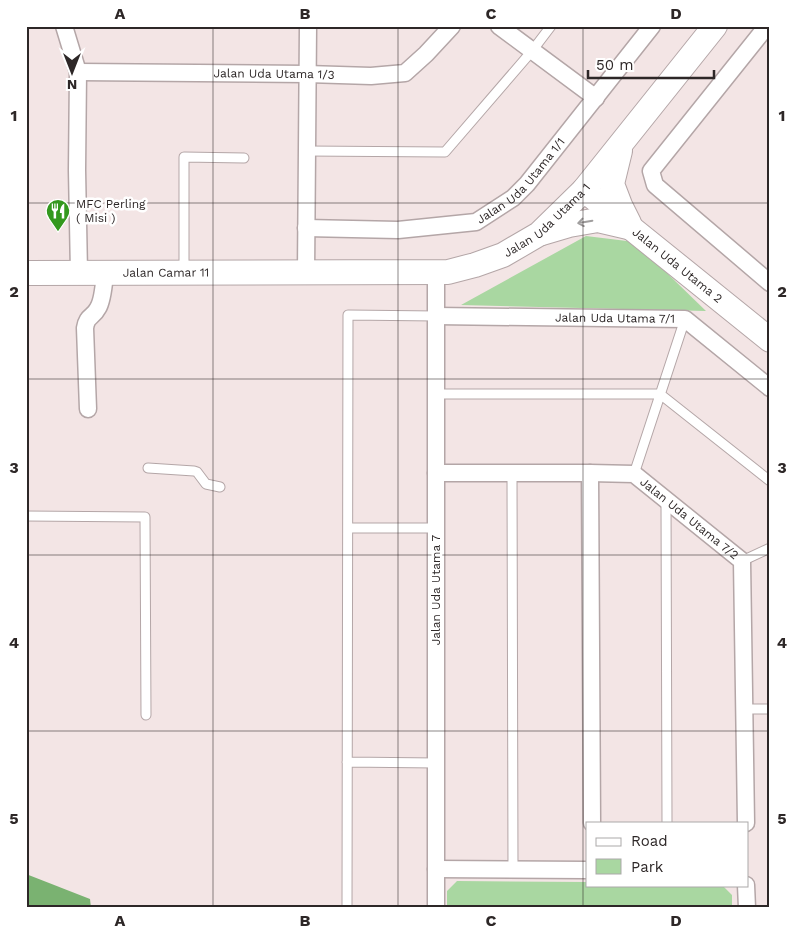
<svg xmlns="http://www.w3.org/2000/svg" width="796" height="934" font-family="'Work Sans',sans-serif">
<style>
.green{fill:#a9d7a1}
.water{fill:#7ab271}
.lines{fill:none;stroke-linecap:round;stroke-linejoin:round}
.lane-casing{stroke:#b4a6a7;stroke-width:11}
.street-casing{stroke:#b4a6a7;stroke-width:19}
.secondary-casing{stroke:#b4a6a7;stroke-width:26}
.lane{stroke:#fff;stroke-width:9}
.street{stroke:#fff;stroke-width:16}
.secondary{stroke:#fff;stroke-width:24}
.oneway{stroke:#a09e9e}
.grid{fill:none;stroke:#2d2727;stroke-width:1;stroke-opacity:0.55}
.labels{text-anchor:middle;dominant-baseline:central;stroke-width:5;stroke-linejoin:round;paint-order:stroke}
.street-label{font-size:12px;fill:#2d2727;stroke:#fff}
.poi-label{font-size:12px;fill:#2d2727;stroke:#fff;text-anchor:start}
.neatline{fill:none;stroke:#2d2727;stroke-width:2}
.grid-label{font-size:16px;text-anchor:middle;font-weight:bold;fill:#2d2727}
</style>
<rect width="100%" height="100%" fill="#f3e5e5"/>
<!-- green -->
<path class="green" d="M586,236L635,242L706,311L461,305Z
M457,881L587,882V885H722L732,895V908H447V891Z"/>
<!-- water -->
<path class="water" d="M26,874L90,899L91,908H26Z"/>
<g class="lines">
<!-- lane casing -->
<g class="lane-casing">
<path id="lane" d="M306,151L445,152L532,51L551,26
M184,272V157L244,158
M436,394H660L770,481
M148,468L194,471L197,472L206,484L220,487
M512,473L513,870
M634,474L685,319
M666,501L667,823
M26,516L145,517L146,715
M348,528H436
M742,561L770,548
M744,709H770
M347,762L436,763
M347,908L348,315L436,316"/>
</g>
<!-- street casing -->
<g class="street-casing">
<g id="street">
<path d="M64,26L78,72L77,170L79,273"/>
<path d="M499,26L596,98"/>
<path d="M767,26L651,171L655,185L770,283"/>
<path id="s1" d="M78,72L307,74L371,76L405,73L426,54L452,26"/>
<path id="s2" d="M306,228L398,230L476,222L513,198L527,184L652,26"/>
<path d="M436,272V908"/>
<path d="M306,273L308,26"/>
<path id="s3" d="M436,316L685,319L770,388"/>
<path d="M88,409L85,328C87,315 93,318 98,308C103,300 104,283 105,273"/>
<path id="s4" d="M436,473H590L634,474L742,561L746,823"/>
<path d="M590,473L592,823"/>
<path d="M436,869L587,870"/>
<path d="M746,885L747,908"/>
</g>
</g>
<!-- secondary casing -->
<g class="secondary-casing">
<g id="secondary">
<path d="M620,151L612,184L620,205L629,223"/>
<path id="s5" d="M584,190L770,340"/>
<path d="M542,233L569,225L598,220L628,227"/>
<path id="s6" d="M26,273L448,272L475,265L503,255L539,234L584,190L715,26"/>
</g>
</g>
<!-- lane -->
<use href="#lane" class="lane"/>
<!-- street -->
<use href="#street" class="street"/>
<!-- secondary -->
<use href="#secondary" class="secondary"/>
</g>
<!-- one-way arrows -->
<defs><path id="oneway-shaft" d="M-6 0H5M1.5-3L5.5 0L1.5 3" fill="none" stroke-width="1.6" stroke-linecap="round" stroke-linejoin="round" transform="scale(1.25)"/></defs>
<use class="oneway" href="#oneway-shaft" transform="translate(585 222) rotate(170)"/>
<!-- grid -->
<path class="grid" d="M213,26V908M398,26V908M583,26V908M26,203H770M26,379H770M26,555H770M26,731H770"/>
<!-- icons -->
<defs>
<g id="restaurant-pin" transform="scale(1.25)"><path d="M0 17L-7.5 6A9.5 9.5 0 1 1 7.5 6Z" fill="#34981e" stroke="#fff"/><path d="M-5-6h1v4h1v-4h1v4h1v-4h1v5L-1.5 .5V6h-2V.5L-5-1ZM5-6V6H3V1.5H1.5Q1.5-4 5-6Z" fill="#fff"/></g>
</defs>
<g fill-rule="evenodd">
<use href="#restaurant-pin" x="58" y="211"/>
</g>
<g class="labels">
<!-- street labels -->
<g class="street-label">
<text stroke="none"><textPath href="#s1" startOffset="196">Jalan Uda Utama 1/3</textPath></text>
<text stroke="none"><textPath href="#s2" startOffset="232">Jalan Uda Utama 1/1</textPath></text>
<text stroke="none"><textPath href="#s6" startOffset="536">Jalan Uda Utama 1</textPath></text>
<text stroke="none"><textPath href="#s5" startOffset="120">Jalan Uda Utama 2</textPath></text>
<text stroke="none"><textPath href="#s6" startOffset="140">Jalan Camar 11</textPath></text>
<text stroke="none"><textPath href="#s3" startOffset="179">Jalan Uda Utama 7/1</textPath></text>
<text stroke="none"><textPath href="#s4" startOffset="269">Jalan Uda Utama 7/2</textPath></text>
<text transform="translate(436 590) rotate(-90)">Jalan Uda Utama 7</text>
</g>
<!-- poi labels -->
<g class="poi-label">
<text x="76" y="204">MFC Perling<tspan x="76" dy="14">( Misi )</tspan></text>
</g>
</g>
<!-- border -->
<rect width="796" height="934" fill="none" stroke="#ffffff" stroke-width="55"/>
<!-- legend -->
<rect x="586" y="822" width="162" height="65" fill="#ffffff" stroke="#aba9a9"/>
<rect x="596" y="838" width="25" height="8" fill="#ffffff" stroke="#aba9a9"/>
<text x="631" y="846" font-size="15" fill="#2d2727">Road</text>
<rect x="596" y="859" width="25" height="15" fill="#a9d7a1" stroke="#aba9a9"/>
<text x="631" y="872" font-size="15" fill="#2d2727">Park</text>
<!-- north arrow -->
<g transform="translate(72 72) rotate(180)" stroke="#ffffff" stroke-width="4" paint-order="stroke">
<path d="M0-4L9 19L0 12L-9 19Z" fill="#2d2727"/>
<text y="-8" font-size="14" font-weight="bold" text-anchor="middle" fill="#2d2727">N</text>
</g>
<!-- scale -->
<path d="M588 70v8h126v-8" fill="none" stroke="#2d2727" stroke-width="2.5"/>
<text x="596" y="70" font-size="15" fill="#2d2727" stroke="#ffffff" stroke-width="4" paint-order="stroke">50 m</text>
<rect x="28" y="28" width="740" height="878" class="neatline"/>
<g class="grid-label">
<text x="120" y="19">A</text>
<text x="305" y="19">B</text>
<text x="491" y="19">C</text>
<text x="676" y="19">D</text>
<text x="14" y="121">1</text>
<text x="782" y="121">1</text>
<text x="14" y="297">2</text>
<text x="782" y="297">2</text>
<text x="14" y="473">3</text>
<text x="782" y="473">3</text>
<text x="14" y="648">4</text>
<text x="782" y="648">4</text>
<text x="14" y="824">5</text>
<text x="782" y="824">5</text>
<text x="120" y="926">A</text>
<text x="305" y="926">B</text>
<text x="491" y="926">C</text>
<text x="676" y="926">D</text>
</g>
</svg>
